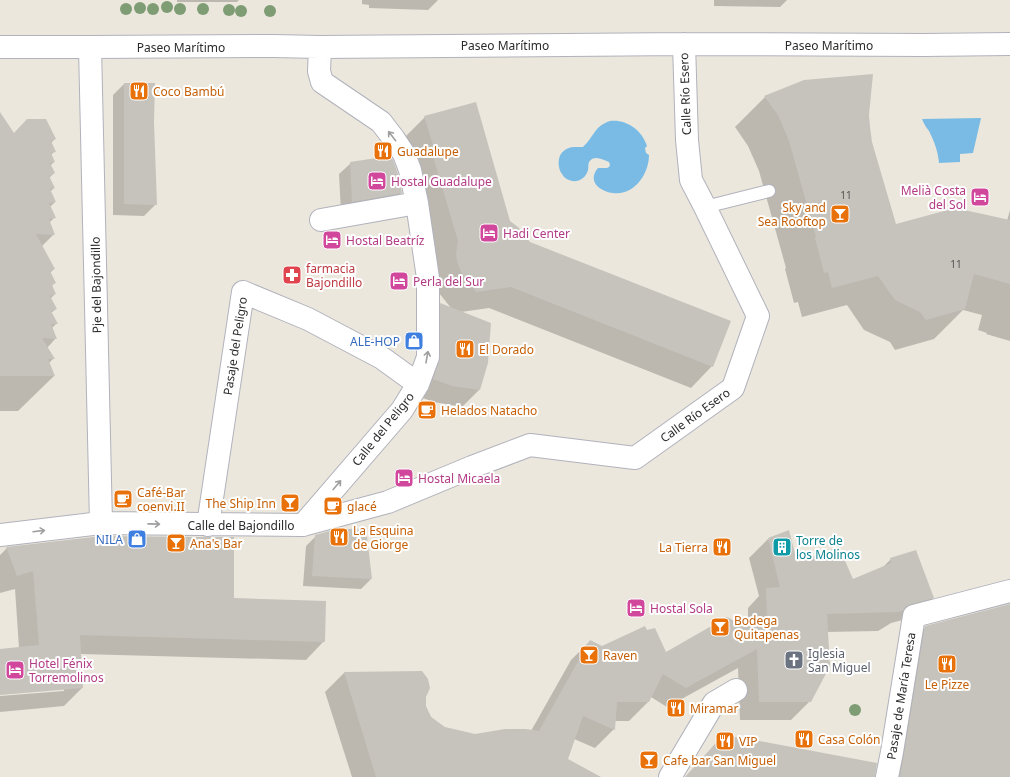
<svg xmlns="http://www.w3.org/2000/svg" width="1010" height="777" font-family="'Noto Sans',sans-serif">
<style>
.water{fill:#79bbe4}
.shadow{fill:#0003}
.building{fill:#c6c3bd}
.lines{fill:none;stroke-linecap:round;stroke-linejoin:round}
.lane-casing{stroke:#b1b2bc;stroke-width:14}
.street-casing{stroke:#b1b2bc;stroke-width:24}
.lane{stroke:#fff;stroke-width:12}
.street{stroke:#fff;stroke-width:22}
.tree{fill:#7f9d75}
.oneway{stroke:#9f9f9f}
.labels{text-anchor:middle;dominant-baseline:central;stroke-width:4;stroke-linejoin:round;paint-order:stroke}
.number-label{font-size:10px;fill:#51504f}
.street-label{font-size:12px;fill:#2a2a2a;stroke:#fff}
.food-label{font-size:12px;fill:#c56008;stroke:#fff;text-anchor:start}
.hotel-label{font-size:12px;fill:#b23c85;stroke:#fff;text-anchor:start}
.health-label{font-size:12px;fill:#be3a42;stroke:#fff;text-anchor:start}
.shop-label{font-size:12px;fill:#366cbe;stroke:#fff;text-anchor:end}
.culture-label{font-size:12px;fill:#0d838f;stroke:#fff;text-anchor:start}
.worship-label{font-size:12px;fill:#5b616d;stroke:#fff;text-anchor:start}
</style>
<rect width="100%" height="100%" fill="#ebe7dd"/>
<!-- water -->
<path class="water" d="M981,118L973,153L960,154V162L939,163C938,151 934,141 929,131C926,127 924,124 922,119Z
M610,121C626,119 642,130 647,146L645,148L646,153L649,155C649,174 634,196 613,193C599,191 587,181 598,168H607L609,167L610,165L609,162C604,160 597,156 592,159C587,162 589,166 588,170C586,178 579,182 572,181C568,180 564,178 562,174C559,170 558,164 559,159C560,152 567,147 574,147C577,147 580,147 583,147C594,137 594,126 610,121Z"/>
<!-- shadow -->
<path class="shadow" d="M177,0H239L237,2H177Z
M362,0H438L428,10L369,8V5L362,4Z
M714,0H787L780,7L714,6Z
M124,84L153,122L156,204L144,216L113,215V95Z
M765,97L868,115L871,142L895,225L1007,221L1010,210V341L986,334L987,333L978,330L982,315L963,310L934,339L895,350L890,342L864,330L847,305L802,317L798,302L794,303L785,269L786,268L759,171L748,146L735,127Z
M425,117L509,222L529,243L712,366L691,388L489,308L461,312L479,390L462,407L434,402L417,396L424,321L441,304L451,308L439,293L435,283V275L437,264L409,168L403,139Z
M0,120L14,134L55,139L51,143L55,151L51,155L54,162L50,166L54,173L49,178L54,188L50,192L55,202L50,207L55,217L49,223L54,234L42,246L54,269L50,273L55,282L52,286L55,294L50,299L56,309L51,313L56,324L52,328L56,338L47,348L54,358L49,363L54,376L18,411H0Z
M351,163L401,193L390,204L341,213L339,174Z
M316,536L371,579L361,589L303,586L306,546Z
M768,539L796,564L852,580L882,568L891,559L933,598L914,617L891,623L883,628L878,631L827,632L810,701L791,720H740L738,668L667,707L651,697L648,702L629,721H614V729L595,748L574,739L567,760L599,777H352L325,692L344,673L421,672L425,697V706L431,717L444,728L475,735L531,731L571,660L590,641L602,647L665,653L737,624H748V608L759,596L749,558Z
M7,548L233,599L324,641L306,660L80,654L82,688L64,706L0,712V696L64,691V689L0,694V650L19,648L15,589L0,593V555Z
M1010,605V777H883L904,649L926,627Z"/>
<!-- building -->
<path class="building" d="M873,74L869,115L870,127L872,142L896,224L955,208L1010,220V284L974,274L965,309L926,320L920,312L895,300L878,276L832,288L828,272L824,273L815,238L816,237L789,141L778,115L764,96L804,80Z
M124,83H155L154,122L157,205L124,204Z
M476,102L510,221L518,227L530,242L731,321L713,367L511,287L476,292L461,272L457,261L456,253L458,241L430,146L433,145L424,116Z
M0,112L14,133L27,119H46L56,139L51,141L56,152L51,153L55,162L50,163L55,173L49,176L55,188L50,189L56,202L49,203L56,218L49,219L55,235L36,234L55,269L50,271L56,283L52,285L56,294L50,296L57,309L51,311L58,324H51L57,339L42,338L55,359H48L55,376H0Z
M390,156L393,160L398,174L402,193L352,202L350,162Z
M440,303L491,323L488,363L480,390L452,386L433,379L440,357Z
M366,528L372,579L312,576L315,535L333,530Z
M789,530L797,562L839,547L853,579L891,563L890,558L916,550L934,598L911,604L905,607L904,610L898,612L827,614L830,666L811,702H759L757,649L686,688L663,674L649,702H617L615,730L583,716L568,759L601,777H376L344,672L422,671L428,679L430,688L426,697V706L431,717L445,727L475,734L505,729H526L539,731L590,640L602,646L645,626L647,630L655,628L666,652L727,617L738,623H767L766,588L780,587L768,538Z
M102,536L204,537H234V598L326,601L325,642L80,635L83,688L0,695V649L39,645L33,571L17,576L6,547Z
M1010,604V777H900L925,626Z
M723,735L765,742L877,763L875,777H685Z"/>
<g class="lines">
<!-- lane casing -->
<g class="lane-casing">
<path id="lane" d="M705,207L769,191"/>
</g>
<!-- street casing -->
<g class="street-casing">
<path id="street" d="M0,47H90L273,46L320,47L684,44L924,45L1010,44
M90,47L101,523
M321,220L417,203
M208,525L243,292L308,319L382,358L418,384
M303,525L402,410L418,384L428,357V278L417,203L410,170L404,154L394,139L381,122L322,82L319,71L320,47
M0,535L101,523L303,525L388,502L472,467L530,445L635,458L733,388L758,316L705,207L691,180L687,140L684,44
M670,777L714,703L736,690
M887,777L892,752L914,616L1010,591"/>
</g>
<!-- lane -->
<use href="#lane" class="lane"/>
<!-- street -->
<use href="#street" class="street"/>
</g>
<!-- trees -->
<g class="tree">
<circle cx="167" cy="7" r="6"/>
<circle cx="140" cy="8" r="6"/>
<circle cx="126" cy="9" r="6"/>
<circle cx="153" cy="9" r="6"/>
<circle cx="180" cy="9" r="6"/>
<circle cx="203" cy="9" r="6"/>
<circle cx="229" cy="10" r="6"/>
<circle cx="241" cy="11" r="6"/>
<circle cx="270" cy="11" r="6"/>
<circle cx="855" cy="710" r="6"/>
</g>
<!-- one-way arrows -->
<defs><path id="oneway-shaft" d="M-6 0H5M1.5-3L5.5 0L1.5 3" fill="none" stroke-width="1.6" stroke-linecap="round" stroke-linejoin="round"/></defs>
<g class="oneway">
<use href="#oneway-shaft" transform="translate(392 136) rotate(-128)"/>
<use href="#oneway-shaft" transform="translate(427 357) rotate(-80)"/>
<use href="#oneway-shaft" transform="translate(337 485) rotate(-50)"/>
<use href="#oneway-shaft" transform="translate(154 524) rotate(1)"/>
<use href="#oneway-shaft" transform="translate(39 531) rotate(-7)"/>
</g>
<!-- icons -->
<defs>
<g id="restaurant-square" transform="scale(1)"><rect x="-9" y="-9" width="18" height="18" rx="4" fill="#e8710a" stroke="#fff"/><path d="M-5-6h1v4h1v-4h1v4h1v-4h1v5L-1.5 .5V6h-2V.5L-5-1ZM5-6V6H3V1.5H1.5Q1.5-4 5-6Z" fill="#fff"/></g>
<g id="hotel-square" transform="scale(1)"><rect x="-9" y="-9" width="18" height="18" rx="4" fill="#d1479c" stroke="#fff"/><path d="M-6-4.5h1.5V1H6V5H4.5V3h-9V5H-6ZM-4 0a1.8 1.8 0 1 1 3.6 0ZM.5 0V-2.5h3Q6-2.5 6 0Z" fill="#fff"/></g>
<g id="bar-square" transform="scale(1)"><rect x="-9" y="-9" width="18" height="18" rx="4" fill="#e8710a" stroke="#fff"/><path d="M-6-5H6L.8 .8V4.5H3.5V6h-7V4.5H-.8V.8Z" fill="#fff"/></g>
<g id="pharmacy-square" transform="scale(1)"><rect x="-9" y="-9" width="18" height="18" rx="4" fill="#e0444e" stroke="#fff"/><path d="M-2-6h4v4h4v4h-4v4h-4v-4h-4v-4h4Z" fill="#fff"/></g>
<g id="shop-square" transform="scale(1)"><rect x="-9" y="-9" width="18" height="18" rx="4" fill="#3f7fe0" stroke="#fff"/><path d="M-5-2.5h2.3a2.7 3.5 0 0 1 5.4 0H5L5.5 6h-11ZM-1.5-2.5h3a1.5 2.3 0 0 0-3 0Z" fill="#fff"/></g>
<g id="cafe-square" transform="scale(1)"><rect x="-9" y="-9" width="18" height="18" rx="4" fill="#e8710a" stroke="#fff"/><path d="M-5.5-4.5H6V0H3Q3 3.5 0 3.5H-2.5Q-5.5 3.5-5.5 0ZM3-3.2v2h1.7v-2ZM-6 4.5H4V6H-6Z" fill="#fff"/></g>
<g id="building-square" transform="scale(1)"><rect x="-9" y="-9" width="18" height="18" rx="4" fill="#0f9aa8" stroke="#fff"/><path d="M-4-6H4V6H1V3H-1V6H-4ZM-2.5-4.3h1.7v1.8h-1.7ZM.8-4.3h1.7v1.8H.8ZM-2.5-1h1.7V.8h-1.7ZM.8-1h1.7V.8H.8Z" fill="#fff"/></g>
<g id="church-square" transform="scale(1)"><rect x="-9" y="-9" width="18" height="18" rx="4" fill="#6b7280" stroke="#fff"/><path d="M-1.2-6h2.4v3.5h3.3v2.4h-3.3V6h-2.4V-.1h-3.3v-2.4h3.3Z" fill="#fff"/></g>
</defs>
<g fill-rule="evenodd">
<use href="#restaurant-square" x="139" y="91"/>
<use href="#restaurant-square" x="383" y="151"/>
<use href="#hotel-square" x="377" y="181"/>
<use href="#hotel-square" x="980" y="197"/>
<use href="#bar-square" x="840" y="214"/>
<use href="#hotel-square" x="489" y="233"/>
<use href="#hotel-square" x="332" y="240"/>
<use href="#pharmacy-square" x="292" y="275"/>
<use href="#hotel-square" x="399" y="281"/>
<use href="#shop-square" x="414" y="341"/>
<use href="#restaurant-square" x="465" y="349"/>
<use href="#cafe-square" x="427" y="410"/>
<use href="#hotel-square" x="404" y="478"/>
<use href="#cafe-square" x="123" y="499"/>
<use href="#bar-square" x="290" y="503"/>
<use href="#cafe-square" x="333" y="506"/>
<use href="#restaurant-square" x="339" y="537"/>
<use href="#shop-square" x="137" y="539"/>
<use href="#bar-square" x="176" y="543"/>
<use href="#restaurant-square" x="722" y="547"/>
<use href="#building-square" x="782" y="547"/>
<use href="#hotel-square" x="636" y="608"/>
<use href="#bar-square" x="720" y="627"/>
<use href="#bar-square" x="589" y="655"/>
<use href="#church-square" x="794" y="660"/>
<use href="#restaurant-square" x="947" y="664"/>
<use href="#hotel-square" x="15" y="670"/>
<use href="#restaurant-square" x="676" y="708"/>
<use href="#restaurant-square" x="804" y="739"/>
<use href="#restaurant-square" x="725" y="741"/>
<use href="#bar-square" x="649" y="760"/>
</g>
<g class="labels">
<!-- number labels -->
<g class="number-label">
<text x="846" y="195">11</text>
<text x="956" y="264">11</text>
</g>
<!-- street labels -->
<g class="street-label">
<text x="505" y="45">Paseo Marítimo</text>
<text x="829" y="45">Paseo Marítimo</text>
<text x="181" y="47">Paseo Marítimo</text>
<text transform="translate(685 94) rotate(-92)">Calle Río Esero</text>
<text transform="translate(96 285) rotate(-91)">Pje del Bajondillo</text>
<text transform="translate(235 346) rotate(-81)">Pasaje del Peligro</text>
<text transform="translate(695 415) rotate(-36)">Calle Río Esero</text>
<text transform="translate(383 429) rotate(-51)">Calle del Peligro</text>
<text x="241" y="525">Calle del Bajondillo</text>
<text transform="translate(901 696) rotate(-81)">Pasaje de María Teresa</text>
</g>
<!-- food labels -->
<g class="food-label">
<text x="153" y="91">Coco Bambú</text>
<text x="397" y="151">Guadalupe</text>
<text x="826" y="207" text-anchor="end">Sky and<tspan x="826" dy="14">Sea Rooftop</tspan></text>
<text x="479" y="349">El Dorado</text>
<text x="441" y="410">Helados Natacho</text>
<text x="137" y="492">Café-Bar<tspan x="137" dy="14">coenvi.II</tspan></text>
<text x="276" y="503" text-anchor="end">The Ship Inn</text>
<text x="347" y="506">glacé</text>
<text x="353" y="530">La Esquina<tspan x="353" dy="14">de Giorge</tspan></text>
<text x="190" y="543">Ana's Bar</text>
<text x="708" y="547" text-anchor="end">La Tierra</text>
<text x="734" y="620">Bodega<tspan x="734" dy="14">Quitapenas</tspan></text>
<text x="603" y="655">Raven</text>
<text x="947" y="684" text-anchor="middle">Le Pizze</text>
<text x="690" y="708">Miramar</text>
<text x="818" y="739">Casa Colón</text>
<text x="739" y="741">VIP</text>
<text x="663" y="760">Cafe bar San Miguel</text>
</g>
<!-- hotel labels -->
<g class="hotel-label">
<text x="391" y="181">Hostal Guadalupe</text>
<text x="966" y="190" text-anchor="end">Melià Costa<tspan x="966" dy="14">del Sol</tspan></text>
<text x="503" y="233">Hadi Center</text>
<text x="346" y="240">Hostal Beatríz</text>
<text x="413" y="281">Perla del Sur</text>
<text x="418" y="478">Hostal Micaela</text>
<text x="650" y="608">Hostal Sola</text>
<text x="29" y="663">Hotel Fénix<tspan x="29" dy="14">Torremolinos</tspan></text>
</g>
<!-- health labels -->
<g class="health-label">
<text x="306" y="268">farmacia<tspan x="306" dy="14">Bajondillo</tspan></text>
</g>
<!-- shop labels -->
<g class="shop-label">
<text x="400" y="341">ALE-HOP</text>
<text x="123" y="539">NILA</text>
</g>
<!-- culture labels -->
<g class="culture-label">
<text x="796" y="540">Torre de<tspan x="796" dy="14">los Molinos</tspan></text>
</g>
<!-- worship labels -->
<g class="worship-label">
<text x="808" y="653">Iglesia<tspan x="808" dy="14">San Miguel</tspan></text>
</g>
</g>
</svg>
